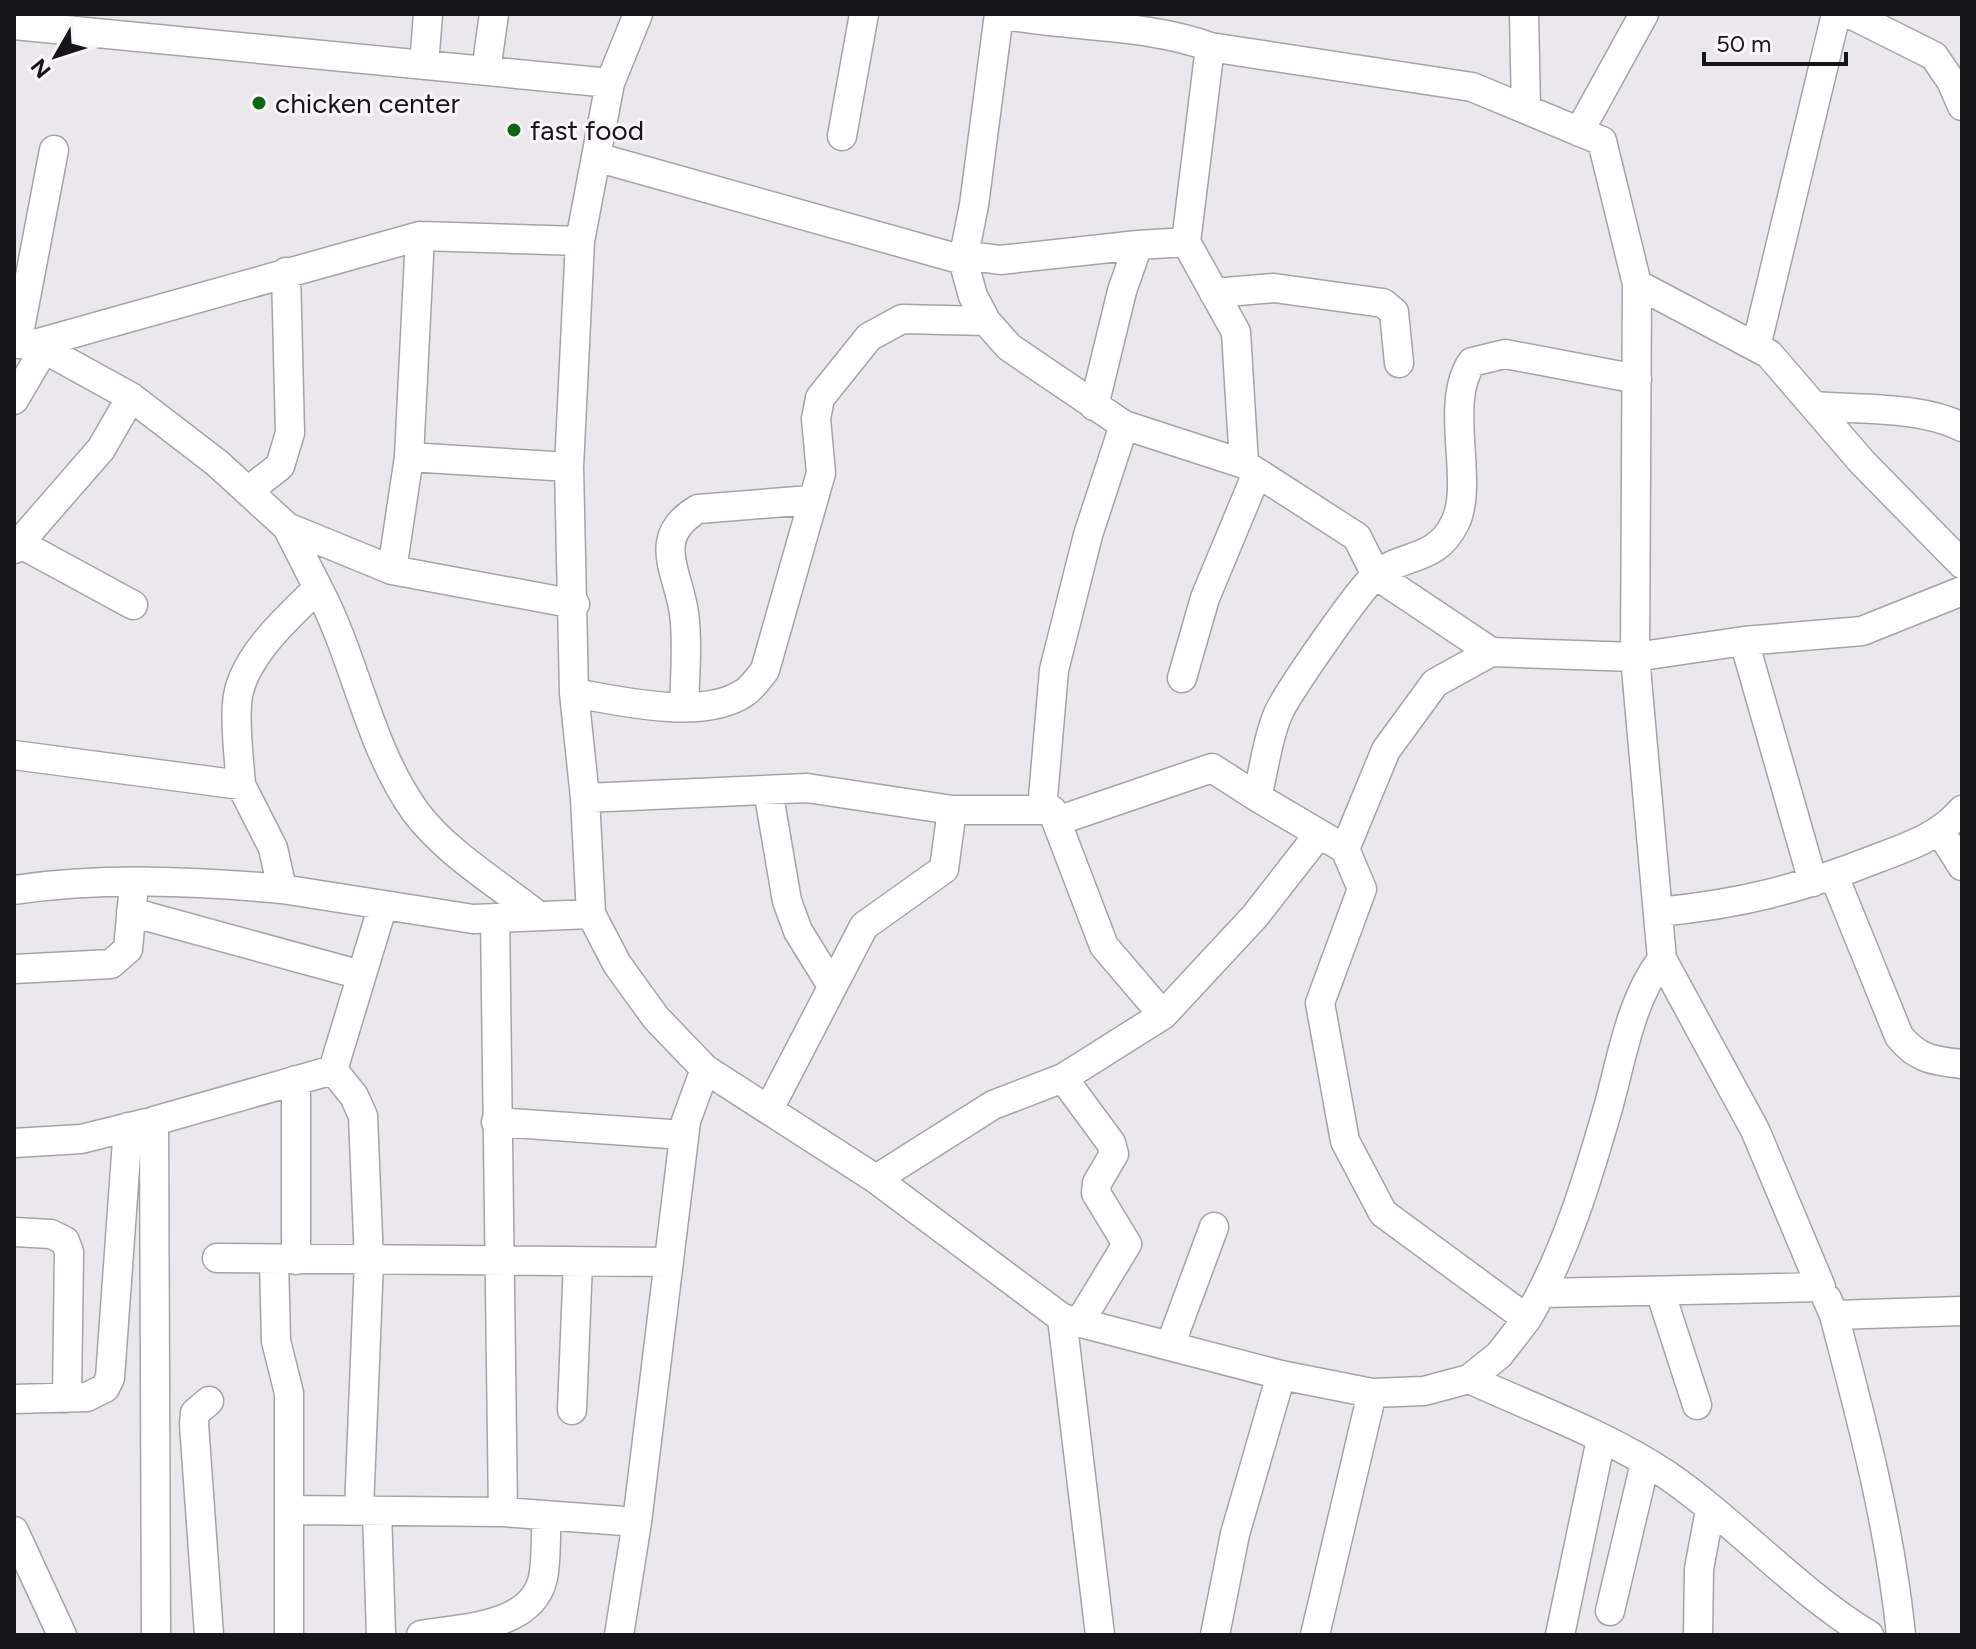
<svg xmlns="http://www.w3.org/2000/svg" width="1976" height="1649" font-family="Figtree,sans-serif">
<style>
.lines{fill:none;stroke-linecap:round;stroke-linejoin:round}
.minor-casing{stroke:#a6a3a7;stroke-width:31}
.minor{stroke:#fff;stroke-width:28}
.poi-dot{fill:#0c6913;stroke:#f9f5fa;stroke-width:3}
.labels{text-anchor:middle;dominant-baseline:central;stroke-width:6;stroke-linejoin:round;paint-order:stroke}
.poi-label{font-size:28px;fill:#161517;stroke:#f9f5fa;text-anchor:start}
</style>
<rect width="100%" height="100%" fill="#ebe8ed"/>
<g class="lines">
<!-- minor casing -->
<g class="minor-casing">
<path id="minor" d="M999,14L974,205L963,260L973,296L986,321L1009,347L1124,425L1244,464L1357,537L1376,575L1491,652L1635,657L1744,641L1862,631L1962,591
M1001,14C1070,28 1145,23 1210,47L1186,242L1236,332L1244,464
M1524,14L1526,109
M1850,14L1934,56L1951,81L1962,106
M14,25L610,83L638,14
M1210,47L1472,87L1602,141L1637,284L1635,657L1662,959
M424,65L428,14
M486,71L494,14
M610,83L580,241L569,467L574,693L585,798L591,914L617,964L656,1018L705,1069L876,1179L1062,1318L1281,1375L1372,1393L1424,1391L1469,1379L1499,1355L1527,1319L1383,1213L1345,1141L1320,1003L1362,889L1345,849
M1579,132L1644,14
M842,136L864,14
M596,157L963,260
M964,255L1000,260L1138,245
M1637,284L1769,354L1862,462L1962,564
M1214,293L1274,288L1383,303L1394,312L1399,363
M14,344H35L420,236L580,241
M17,344L54,150
M1756,347L1836,14
M131,397L217,463L287,527L318,588
M14,400L44,349
M1094,406L1122,291L1138,245L1186,242
M1814,406C1860,410 1920,406 1962,427
M409,457L569,467
M248,491L280,466L290,433L286,272
M287,527L392,570L575,604
M19,543L133,605
M14,549L101,449L131,397L35,344
M392,570L409,457L420,236
M1744,641L1813,882
M1491,652L1435,683L1386,750L1345,849L1257,797C1264,771 1267,739 1278,714C1287,693 1360,588 1376,575C1404,553 1436,562 1455,523C1475,483 1443,403 1472,362L1505,354L1637,379
M1182,678L1205,598L1257,473
M574,693C621,701 702,721 744,693C752,688 759,678 765,670L821,473L816,419L820,398L869,337L902,319L986,321
M684,706C685,675 688,643 684,613C678,571 650,537 698,509L810,500
M14,755L241,785C239,758 235,730 237,704C239,660 289,616 318,588C356,660 368,745 415,811C445,852 497,883 536,914
M241,785L273,848L282,889L473,919L591,914
M768,790L787,901L798,931L832,986
M585,798L807,788L952,810L944,869L864,926L769,1109
M1042,809L1054,670L1088,535L1124,425
M1057,821L1212,768L1257,797
M1940,831L1962,866
M1834,876L1899,1036C1917,1059 1934,1061 1962,1064
M14,890C102,877 194,881 282,889
M131,912L361,975
M1658,912C1741,904 1800,889 1878,858C1910,846 1940,836 1962,810
M495,918L503,1512
M14,969L111,964L128,949L133,895
M1163,1015L1255,916L1319,834
M333,1070L354,1096L363,1116L369,1261L359,1510
M1063,1078L1111,1143L1114,1154L1097,1183L1096,1193L1127,1244L1079,1323
M296,1080V1260
M496,1122L684,1135
M14,1143L81,1139L146,1123
M876,1179L993,1105L1063,1078L1163,1015L1104,946L1052,810H952
M14,1232L51,1234L65,1241L69,1252L67,1398
M217,1258L669,1262
M274,1260L276,1341L289,1393V1635
M1660,1291L1697,1405
M1827,1299L1834,1315L1962,1311
M1834,1315C1862,1421 1890,1526 1901,1635
M1062,1318L1100,1635
M1527,1319C1565,1254 1587,1181 1608,1108C1622,1058 1630,1001 1662,959L1755,1130L1821,1287L1543,1293
M1170,1346L1214,1227
M1469,1379C1535,1409 1607,1435 1667,1475C1738,1524 1795,1590 1869,1635
M14,1399L87,1397L105,1388L110,1378L128,1127
M572,1410L578,1262
M291,1510L503,1512L637,1522
M377,1511L381,1635
M14,1531L62,1635
M1610,1611L1645,1463
M156,1635L154,1121L333,1070L383,905
M209,1635L194,1424L195,1413L209,1401
M421,1635C461,1628 532,1628 543,1578C547,1558 545,1536 547,1516
M619,1635L637,1522L686,1121L705,1069
M1215,1635L1235,1534L1281,1375
M1315,1635L1372,1393
M1560,1635L1601,1439
M1698,1635L1699,1569L1710,1510"/>
</g>
<!-- minor -->
<use href="#minor" class="minor"/>
</g>
<!-- markers -->
<g class="poi-dot">
<circle cx="259" cy="103" r="8"/>
<circle cx="514" cy="130" r="8"/>
</g>
<g class="labels">
<!-- poi labels -->
<g class="poi-label">
<text x="275" y="103">chicken center</text>
<text x="530" y="130">fast food</text>
</g>
</g>
<!-- border -->
<rect width="1976" height="1649" fill="none" stroke="#161517" stroke-width="32"/>
<!-- north arrow -->
<g transform="translate(56 56) rotate(231)" stroke="#f9f5fa" stroke-width="6" paint-order="stroke">
<path d="M0-6L14 30L0 20L-14 30Z" fill="#161517"/>
<text y="-12" font-size="22" font-weight="bold" text-anchor="middle" fill="#161517">N</text>
</g>
<!-- scale -->
<path d="M1704 52v12h142v-12" fill="none" stroke="#161517" stroke-width="4"/>
<text x="1716" y="52" font-size="24" fill="#161517" stroke="#f9f5fa" stroke-width="6" paint-order="stroke">50 m</text>
</svg>
